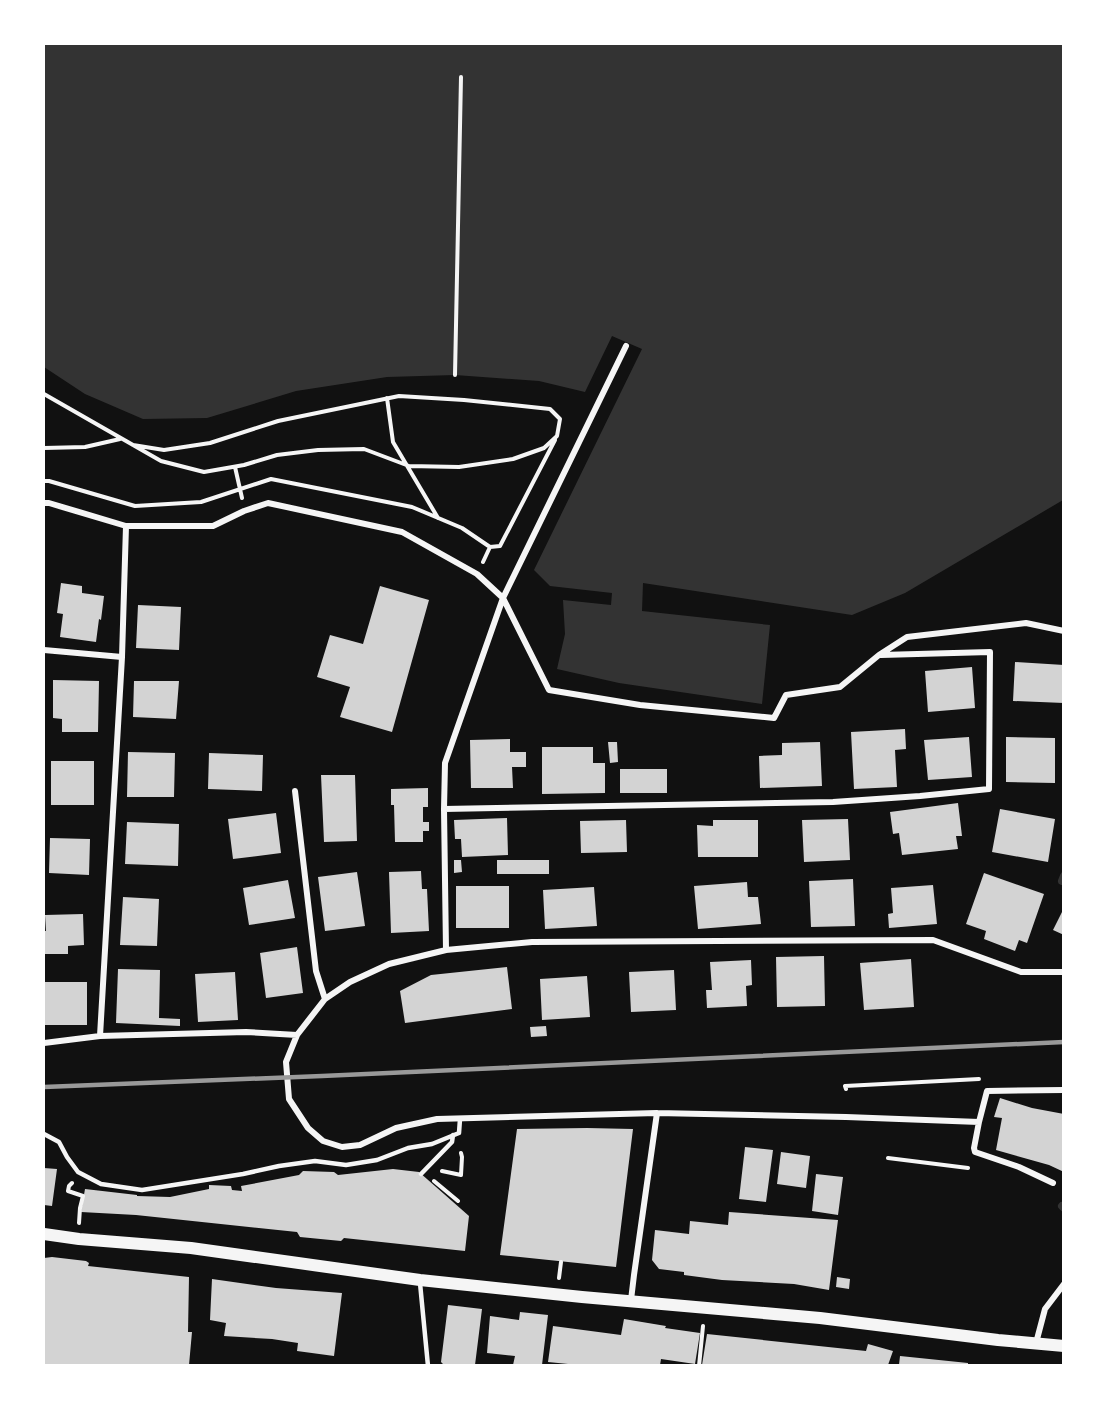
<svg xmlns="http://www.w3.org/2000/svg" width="1107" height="1409" font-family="Jost,sans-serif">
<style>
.water{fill:#333}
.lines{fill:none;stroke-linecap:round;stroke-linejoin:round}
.stream{stroke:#333;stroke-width:8}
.building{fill:#d3d3d3}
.path{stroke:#f5f5f5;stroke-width:4}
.service{stroke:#f5f5f5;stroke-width:4.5}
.minor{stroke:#f5f5f5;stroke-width:6}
.secondary{stroke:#f5f5f5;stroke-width:12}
.rail{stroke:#9a9a9a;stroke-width:4.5}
</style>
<rect width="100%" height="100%" fill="#111"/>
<!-- water -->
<path class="water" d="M44,44H1063V500L905,593L852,615L643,583L642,611L770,625L762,704L619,683L557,669L565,634L563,600L611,605L612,593L550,586L534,570L642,349L612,336L585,392L539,381L455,375L387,377L296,391L207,418L143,419L85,394L44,367Z"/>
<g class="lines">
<!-- stream -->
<path class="stream" d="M1062,881L1064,876
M1062,1206L1064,1208"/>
</g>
<!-- building -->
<path class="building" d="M61,583L82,586V593L104,596L101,620L99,619L96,642L60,637L63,614L57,613Z
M380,586L429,600L392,732L340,717L350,687L317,677L330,635L363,644Z
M138,605L181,607L179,650L136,648Z
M1015,662L1064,665V703L1013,701Z
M972,667L975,708L928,712L925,671Z
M53,680L99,681L98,732H62V719L53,718Z
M134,681H179L176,719L133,717Z
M905,729L906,749L895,750L897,787L854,789L851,732Z
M969,737L972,777L928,780L924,740Z
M1006,737L1055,738V783L1006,782Z
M510,739V752H526V767H512L513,788H471L470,740Z
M608,742H617L618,762L610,763Z
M820,742L822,786L760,788L759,756L782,755V743Z
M542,747H593V763H605V793L542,794Z
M128,752L175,753L174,797H127Z
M209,753L263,755L262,791L208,789Z
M51,761H94V805H51Z
M620,769H667V793H620Z
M321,775H355L357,841L324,842Z
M428,788V807H423V822H429V831H423V842H395L394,805H391V789Z
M958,803L962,836H956L958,849L902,855L899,833L893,834L890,812Z
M1000,809L1055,819L1048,862L992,852Z
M276,813L281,853L233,859L228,819Z
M507,818L508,855L462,857L461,839H455L454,820Z
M848,819L850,860L804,862L802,820Z
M626,820L627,852L581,853L580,821Z
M713,820H758V857H698L697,825L713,826Z
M127,822L179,824L178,866L125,864Z
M50,838L90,839L89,875L49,873Z
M454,860H461L462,872L454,873Z
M497,860H549V874H497Z
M421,871L422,889H427L429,931L391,933L389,872Z
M357,872L365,926L325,931L318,877Z
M984,873L1044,894L1027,943L1019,940L1015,951L984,939L986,931L966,924Z
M853,879L855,926L811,927L809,881Z
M288,880L295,918L249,925L243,888Z
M747,882L748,897H758L761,924L698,929L694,886Z
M933,885L937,924L889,928L888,914L893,913L891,888Z
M456,886H509V928H456Z
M594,887L597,926L545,929L543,890Z
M123,897L159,899L157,946L120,945Z
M1064,908V935L1053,930Z
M83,914L84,945L68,946V954H44V931H46L45,915Z
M297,947L303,993L266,998L260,953Z
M824,956L825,1006L777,1007L776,957Z
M911,959L914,1007L864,1010L860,963Z
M751,960L752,985L746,986L747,1006L707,1008L706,990H712L710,962Z
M507,967L512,1009L405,1023L400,991L431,975Z
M118,969L160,970L159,1018L180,1019V1026L116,1023Z
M674,970L676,1010L631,1012L629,972Z
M235,972L238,1020L198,1022L195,974Z
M587,976L590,1017L542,1020L540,979Z
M44,982H87V1025H44Z
M546,1026L547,1036L531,1037L530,1027Z
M1000,1098L1032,1108L1064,1114V1172L1049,1165L996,1150L1002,1118L994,1117Z
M587,1128L633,1129L616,1267L500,1255L517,1129Z
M745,1147L773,1150L766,1202L739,1199Z
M781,1152L810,1156L806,1188L777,1184Z
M44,1168L57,1169L52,1206L44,1205Z
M393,1169L419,1172L469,1216L465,1251L344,1238L341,1241L300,1237L297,1232L136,1215L81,1212L85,1189L137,1195V1196L170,1197L209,1189V1185L231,1186L232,1190L242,1191L241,1186L299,1175L303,1171L334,1172L338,1175Z
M816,1174L843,1177L838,1215L812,1211Z
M729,1212L838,1220L829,1290L794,1284L722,1280L684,1275V1272L659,1269L652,1260L655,1230L689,1234L690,1221L728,1225Z
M52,1257L86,1261L89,1263L88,1266L189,1277L188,1332H192L189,1365H44V1258Z
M837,1277L850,1279L849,1289L836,1287Z
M212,1279L276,1288L342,1293L334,1356L297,1351L298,1343L272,1339L224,1336L226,1323L210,1320Z
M448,1305L482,1309L475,1365H444L441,1362Z
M520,1312L548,1315L542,1365H513L515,1356L487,1353L490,1316L519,1320Z
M624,1319L666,1326L665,1328L700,1333L695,1364L661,1359L660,1365H578L548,1362L553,1326L621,1335Z
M707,1334L866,1351L868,1344L893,1351L888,1365H702Z
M900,1356L968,1363V1365H899Z"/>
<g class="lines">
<!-- path -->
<path class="path" d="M455,375L461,77
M44,394L161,461L204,472L244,465L277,455L318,450L364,449L409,466L459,467L513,459L544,448L557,436L560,419L550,409L464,400L399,396L278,421L210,443L164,450L133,445
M387,398L393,442L438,518
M44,448L85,447L120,439
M235,467L242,498
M44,481H49L135,506L201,502L271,479L412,507L462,528L490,547L500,546L555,440
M483,562L490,547
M846,1089L845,1086L979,1079
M888,1158L968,1168
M442,1171L461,1175L462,1157L461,1153
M434,1181L458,1201
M72,1183L69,1186L68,1191L83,1196L80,1208L79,1223
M559,1278L561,1262
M699,1366L703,1326"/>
<!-- service -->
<path class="service" d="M44,1134L59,1142L67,1157L78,1172L101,1184L142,1190L243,1174L279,1166L315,1161L346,1165L377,1160L408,1148L432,1144L459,1133L460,1119
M421,1174L452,1142L453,1135
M420,1283L428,1366"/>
<!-- minor -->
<path class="minor" d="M44,503H49L126,526H213L244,511L268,503L402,532L477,574L503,598L549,690L640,705L774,718L786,695L840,687L879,655L907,637L1026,623L1064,631
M44,650L122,657
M295,791L316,971L325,999
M444,809L833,802L920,796L989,789L990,652L881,655
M446,950L444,809L445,763L503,598L626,346
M100,1036L122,657L126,526
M44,1043L100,1036L246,1032L297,1035
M657,1113L846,1117L979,1122L987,1091L1064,1090
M979,1122L974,1148L975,1152L1019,1167L1053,1183
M631,1300L634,1275L657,1113L437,1119L396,1128L360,1145L342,1147L323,1141L308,1128L289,1099L286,1062L297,1035L325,999L350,982L389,964L446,950L532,942L933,940L1021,972H1064
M1036,1343L1045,1309L1064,1284"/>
<!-- secondary -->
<path class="secondary" d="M44,1234L79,1239L191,1248L420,1280L582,1297L820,1318L998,1340L1064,1346"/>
<!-- rail -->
<path class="rail" d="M44,1087L322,1076L1064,1042"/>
</g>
<!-- border -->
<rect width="1107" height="1409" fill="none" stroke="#ffffff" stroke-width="90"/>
</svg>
